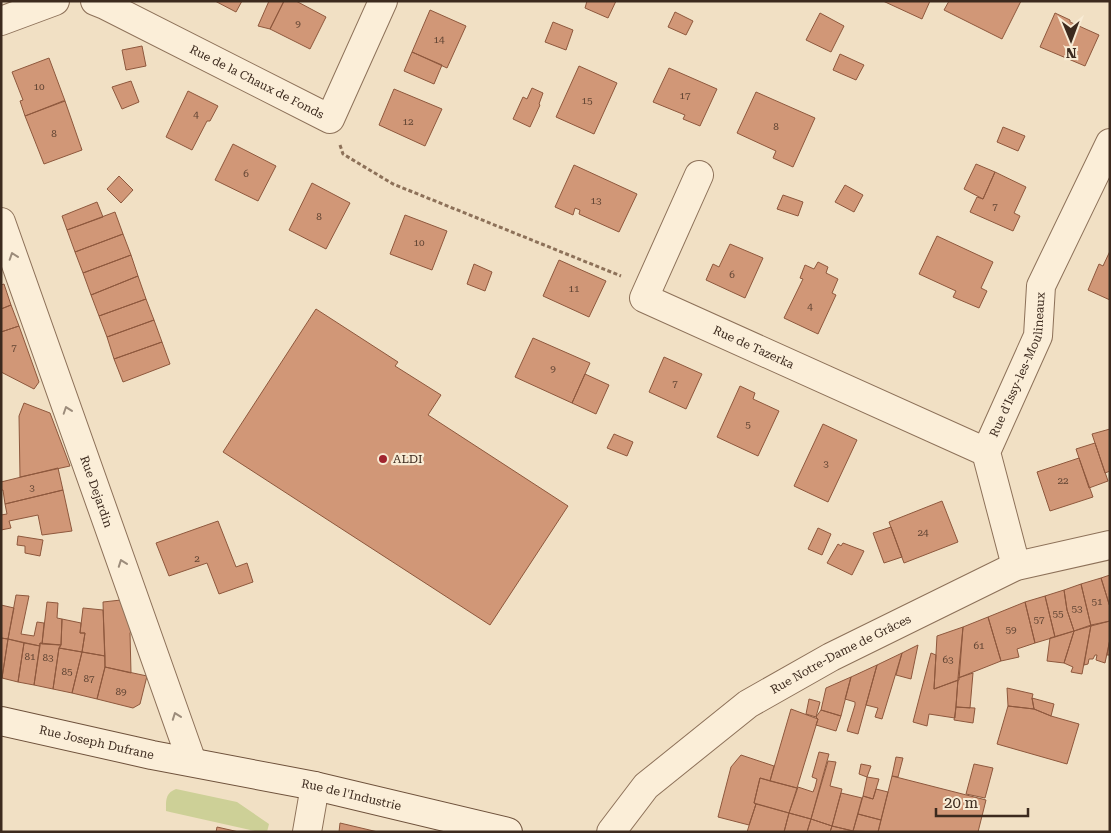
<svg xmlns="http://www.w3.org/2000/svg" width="1111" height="833" font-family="'Roboto Serif',serif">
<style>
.green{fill:#cdd097}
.building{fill:#d19777;stroke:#8e583d}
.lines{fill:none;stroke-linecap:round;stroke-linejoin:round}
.street-casing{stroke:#8d7159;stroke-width:30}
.secondary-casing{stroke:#6f523c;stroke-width:30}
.path{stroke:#8d7159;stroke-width:3;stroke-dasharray:4 2.5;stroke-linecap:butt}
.street{stroke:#fbeed8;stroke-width:28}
.secondary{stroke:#fbeed8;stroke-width:28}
.oneway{stroke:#9c8c7b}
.poi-dot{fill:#a0252e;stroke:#f8ebd4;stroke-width:2}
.labels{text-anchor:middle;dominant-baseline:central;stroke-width:4.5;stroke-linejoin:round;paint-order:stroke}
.number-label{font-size:10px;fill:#614534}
.street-label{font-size:12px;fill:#3c2a1e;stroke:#f8ebd4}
.poi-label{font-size:12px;fill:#3c2a1e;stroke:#f8ebd4;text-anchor:start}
</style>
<rect width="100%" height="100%" fill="#f1e0c4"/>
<!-- green -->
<path class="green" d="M176,789L237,802L269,824L267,832H259L170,812L166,811C166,801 165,793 176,789Z"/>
<!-- building -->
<path class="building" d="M215,1H242L236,12Z
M269,1H284L270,29L258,26Z
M284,1H296L326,17L310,49L270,29Z
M587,1H616L608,18L585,8Z
M883,1H930L922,19Z
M949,1H1021L1002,39L944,10Z
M430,10L466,26L447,68L412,52Z
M675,12L693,21L686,35L668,27Z
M820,13L844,26L831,52L806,40Z
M1055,13L1070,20V22L1099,35L1085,66L1040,47Z
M553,22L573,30L566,50L545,42Z
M142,46L146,66L126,70L122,50Z
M412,52L442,65L434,84L404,71Z
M840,54L864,65L856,80L833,70Z
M49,58L65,101L25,116L20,101L23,100L12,72Z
M579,66L617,83L594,134L556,117Z
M669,68L717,89L700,126L683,119L685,115L653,102Z
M131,81L139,102L122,109L112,87Z
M532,88L543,93L539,104L540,105L530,127L513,119L523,97L527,99Z
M394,89L442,109L425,146L379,125Z
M188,91L218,106L210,121H207L192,150L166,137Z
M756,92L815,118L793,167L773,158L776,151L737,133Z
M63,101H65L82,150L44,164L25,116Z
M1003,127L1025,136L1018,151L997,142Z
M233,144L276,166L258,201L215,180Z
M976,164L995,172L983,199L964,189Z
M574,165L637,194L619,232L579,214L580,210L575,208L573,215L555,207Z
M995,172L1026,187L1014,213L1020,216L1013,231L970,212L977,197L983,199Z
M119,176L133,190L121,203L107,189Z
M312,183L350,203L326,249L289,230Z
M845,185L863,195L854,212L835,202Z
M783,195L803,202L798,216L777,209Z
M97,202L103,217L67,230L62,216Z
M115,212L123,234L75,252L67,230Z
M405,215L447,231L432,270L390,254Z
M123,234L131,255L83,273L75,252Z
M937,236L993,262L981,288L987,291L979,308L953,297L956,291L919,274Z
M730,244L763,258L745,298L706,280L713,264L719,267Z
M1110,251V300L1088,290L1099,264L1103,266Z
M131,255L138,276L91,295L83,273Z
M559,260L606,281L589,317L543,296Z
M818,262L828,267L826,273L838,279L832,293L836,295L818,334L784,318L803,279L800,278L805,265L814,269Z
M474,264L492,272L485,291L467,284Z
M138,276L146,299L99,316L91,295Z
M4,284L11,305L1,309V285Z
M146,299L154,320L107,337L99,316Z
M11,305L19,326L1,332V309Z
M316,309L398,362L395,366L441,395L428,415L568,506L490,625L223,452Z
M154,320L162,342L114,359L107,337Z
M19,326L39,382L34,389L1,372V332Z
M533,338L590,363L572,403L515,377Z
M162,342L170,364L123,382L114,359Z
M664,357L702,374L686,409L649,392Z
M585,374L609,385L596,414L572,403Z
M740,386L755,393L753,399L779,411L758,456L717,437Z
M24,403L50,413L70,466L20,477L19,416Z
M823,424L857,440L828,502L794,486Z
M1110,429V471L1105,473L1092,434Z
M614,434L633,442L627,456L607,448Z
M1095,443L1108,481L1089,488L1076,449Z
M1079,458L1093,497L1050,511L1037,472Z
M58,468L63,490L5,504L3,490H1V482Z
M63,490L72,531L42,535L38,515L9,521L11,528L1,530V515L7,514L5,504Z
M942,501L958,542L904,563L889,522Z
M218,521L236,567L247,563L253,582L219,594L207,563L169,576L156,543Z
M891,527L902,557L884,563L873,533Z
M818,528L831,534L822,555L808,549Z
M18,536L43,540L40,556L25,553V546L17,545Z
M843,543L864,551L852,575L827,563L838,544L841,546Z
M1110,575V607L1101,578Z
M1101,578L1110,607V621L1091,626L1081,584Z
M1081,584L1091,626L1074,631L1067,610L1064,590Z
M1064,590L1067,610L1074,631L1055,637L1045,596Z
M16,595L29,596L21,634L34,636L37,622L44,623L42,644L40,643V646L8,639Z
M1045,596L1055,637L1035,643L1025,602Z
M121,600L132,630L130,633L131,673L105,667L103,602Z
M47,602L58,603L57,618L62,619L61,645L42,644Z
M1025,602L1035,643L1017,649L1019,657L1001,661L988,617Z
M1,605L14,608L8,639L1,638Z
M83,608L103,610L105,656L82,652L85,633H80Z
M988,617L1001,661L958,678L963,627Z
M62,619L81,623L80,633H85L82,652L59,648L61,645Z
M1110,621V639L1105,663L1096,660L1097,655H1095L1093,659H1089L1088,664L1084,665L1091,625Z
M1091,625L1082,674L1071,672L1073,667L1064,663L1074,631Z
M963,627L959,680L934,689L937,636Z
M1074,631L1064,663L1047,661L1050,638Z
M1,638L8,639L2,678H1Z
M8,639L24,643L18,682L2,678Z
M1110,639V655H1107Z
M24,643L40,646L34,685L18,682Z
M40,643L61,645L59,648L53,689L34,685Z
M918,645L911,679L896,675L902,653Z
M59,648L82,652L72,693L53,689Z
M82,652L105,656V667L97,699L72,693Z
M902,653L882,719L875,717L878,708L866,705L877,665Z
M931,653L936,655L934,689L958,680L955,718L929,714L927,726L913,722Z
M877,665L858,734L847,731L855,705V702L845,699L851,677Z
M105,667L147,676L140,704L133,708L97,699Z
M973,673L970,708L956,707L958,678Z
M851,677L841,716L821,710L826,688Z
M1007,688L1033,694L1032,698L1034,709L1008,706Z
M1032,698L1054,704L1051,716L1034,709Z
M809,699L820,702L816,717L806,714Z
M1008,706L1034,709L1051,716L1079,724L1067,764L997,744Z
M956,707L975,708L973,723L954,720Z
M791,709L818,719L797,788L770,781Z
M821,710L841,716L836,731L816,725L818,719L816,717Z
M819,752L829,754L811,819L789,813L798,787L813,792L815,787L817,779L812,777Z
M741,755L774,766L770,781L760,778L754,803L756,804L749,825L718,817L731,767Z
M896,757L903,758L898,777L892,776Z
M828,761L836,762L830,786L842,789L832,826L811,819Z
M861,764L871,766L867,777L859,774Z
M974,764L993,768L985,798L966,794Z
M892,776L986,800L978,832H878Z
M867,777L879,779L873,799L863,796Z
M760,778L797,788L789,813L754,803Z
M876,789L888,792L881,820L858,814L863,796L873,799Z
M841,793L862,798L853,831L832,826Z
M756,804L789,813L784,832H747Z
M789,813L811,819L807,832H784Z
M858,814L881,820L878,832L853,831Z
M811,819L832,826L830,832H807Z
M340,823L378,832H339Z
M832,826L853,831L830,832Z
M217,827L239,832H216Z"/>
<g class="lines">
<!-- street casing -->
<g class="street-casing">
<g id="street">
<path id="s1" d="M95,1L105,5L330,119L383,1"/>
<path d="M1,21L55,1"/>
<path id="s2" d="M699,175L644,298L986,452"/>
<path id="s3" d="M1,222L192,762"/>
<path id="s4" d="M1016,566L986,452L1038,336L1041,286L1110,143"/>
<path d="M307,832L315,786"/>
<path id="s5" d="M611,832L646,786L748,704L831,657L1016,566L1110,545"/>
</g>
</g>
<!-- secondary casing -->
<g class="secondary-casing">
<g id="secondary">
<path id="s6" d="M1,721L152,755L315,786L508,832"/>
</g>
</g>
<!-- path -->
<path class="path" d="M340,145L343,154L393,184L621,276"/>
<!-- street -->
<use href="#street" class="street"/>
<!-- secondary -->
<use href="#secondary" class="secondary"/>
</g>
<!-- one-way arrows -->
<defs><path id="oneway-chevron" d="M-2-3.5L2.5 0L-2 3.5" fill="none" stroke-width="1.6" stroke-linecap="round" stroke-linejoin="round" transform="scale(1.25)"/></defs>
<g class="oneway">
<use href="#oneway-chevron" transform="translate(13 256) rotate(-109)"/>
<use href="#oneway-chevron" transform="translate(67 410) rotate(-109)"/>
<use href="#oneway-chevron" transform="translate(122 563) rotate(-110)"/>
<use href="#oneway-chevron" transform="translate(176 716) rotate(-110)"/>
</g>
<!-- markers -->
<circle class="poi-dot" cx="383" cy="459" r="5"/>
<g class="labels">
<!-- number labels -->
<g class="number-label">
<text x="298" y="23">9</text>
<text x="439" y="39">14</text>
<text x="39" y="86">10</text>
<text x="685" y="95">17</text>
<text x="587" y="100">15</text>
<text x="196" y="114">4</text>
<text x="408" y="121">12</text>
<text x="776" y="126">8</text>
<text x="54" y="133">8</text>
<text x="246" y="173">6</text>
<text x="596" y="200">13</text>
<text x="995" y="206">7</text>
<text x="319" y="216">8</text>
<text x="419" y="242">10</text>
<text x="732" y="274">6</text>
<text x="574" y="288">11</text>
<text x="810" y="306">4</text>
<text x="14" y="347">7</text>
<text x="553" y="368">9</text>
<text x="675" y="383">7</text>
<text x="748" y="424">5</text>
<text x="826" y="463">3</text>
<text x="1063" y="480">22</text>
<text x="32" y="487">3</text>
<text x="923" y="532">24</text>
<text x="197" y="558">2</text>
<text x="1097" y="601">51</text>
<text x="1077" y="608">53</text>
<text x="1058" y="613">55</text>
<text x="1039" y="619">57</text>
<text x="1011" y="629">59</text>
<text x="979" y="645">61</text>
<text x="30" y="656">81</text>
<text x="48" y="657">83</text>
<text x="948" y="659">63</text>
<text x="67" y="671">85</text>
<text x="89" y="678">87</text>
<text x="121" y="691">89</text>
</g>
<!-- street labels -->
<g class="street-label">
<text stroke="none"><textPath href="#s1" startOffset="181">Rue de la Chaux de Fonds</textPath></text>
<text stroke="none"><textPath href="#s2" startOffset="255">Rue de Tazerka</textPath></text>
<text stroke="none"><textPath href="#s4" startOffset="212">Rue d'Issy-les-Moulineaux</textPath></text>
<text stroke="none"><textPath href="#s3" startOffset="286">Rue Dejardin</textPath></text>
<text stroke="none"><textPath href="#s5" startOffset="294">Rue Notre-Dame de Grâces</textPath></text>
<text stroke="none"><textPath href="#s6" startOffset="98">Rue Joseph Dufrane</textPath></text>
<text stroke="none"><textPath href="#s6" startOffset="358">Rue de l'Industrie</textPath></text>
</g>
<!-- poi labels -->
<g class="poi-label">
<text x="393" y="459">ALDI</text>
</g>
</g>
<!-- border -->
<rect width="1111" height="833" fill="none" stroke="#3c2a1e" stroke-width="5"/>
<!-- north arrow -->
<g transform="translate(1071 40) rotate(179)" stroke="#f8ebd4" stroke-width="4" paint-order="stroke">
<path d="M0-4L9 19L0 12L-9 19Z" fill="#3c2a1e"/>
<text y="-8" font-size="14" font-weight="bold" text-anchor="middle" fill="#3c2a1e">N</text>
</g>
<!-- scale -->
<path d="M936 808v8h92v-8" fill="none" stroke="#3c2a1e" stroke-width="2.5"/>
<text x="944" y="808" font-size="15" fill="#3c2a1e" stroke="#f8ebd4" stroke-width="4" paint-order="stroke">20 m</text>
</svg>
